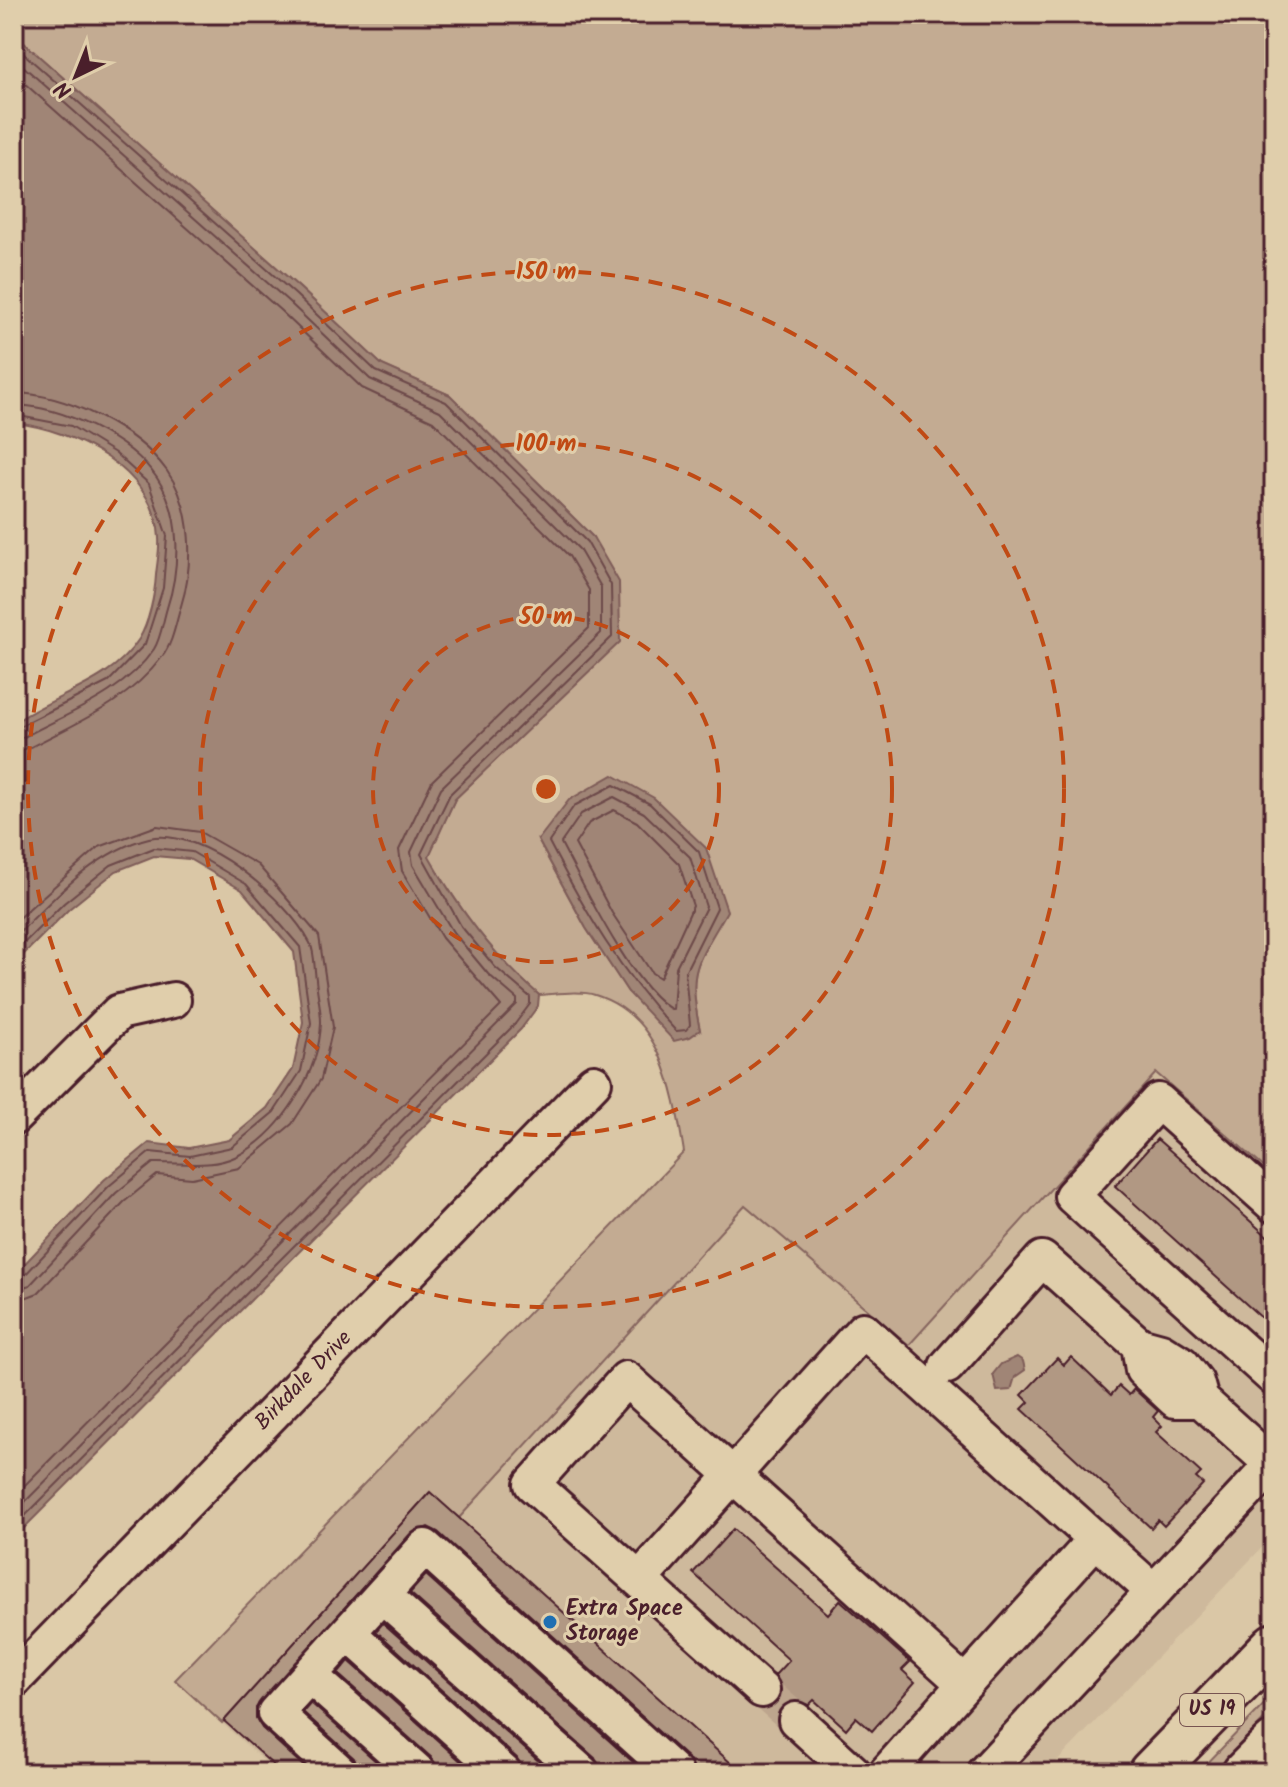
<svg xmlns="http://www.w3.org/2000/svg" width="1288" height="1787" font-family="Kalam,sans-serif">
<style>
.built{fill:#ceb99c}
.green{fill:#c3ab92;stroke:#86655e;stroke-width:2;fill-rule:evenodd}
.water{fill:#a08576;stroke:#7e5c58;stroke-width:2}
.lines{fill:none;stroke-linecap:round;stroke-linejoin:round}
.shore{stroke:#6c4849;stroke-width:2}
.building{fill:#b19883;stroke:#4a1f2b;stroke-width:2}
.minor-tunnel{stroke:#bda58d;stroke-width:34;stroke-dasharray:34 17;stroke-linecap:butt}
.minor-casing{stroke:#4a1f2b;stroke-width:40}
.highway-casing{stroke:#4a1f2b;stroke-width:50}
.minor{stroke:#e0ceab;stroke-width:34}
.highway{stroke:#e0ceab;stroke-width:44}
.ring{fill:none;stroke:#c04a14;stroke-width:4;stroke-dasharray:14 10}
.poi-dot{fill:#1f6fb2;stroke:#e0ceab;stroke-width:3}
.labels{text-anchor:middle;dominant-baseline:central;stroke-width:6;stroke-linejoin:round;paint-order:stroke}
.shield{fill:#e0ceab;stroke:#775451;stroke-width:2}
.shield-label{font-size:20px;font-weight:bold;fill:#4a1f2b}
.street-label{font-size:22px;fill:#4a1f2b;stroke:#e0ceab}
.poi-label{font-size:22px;font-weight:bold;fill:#4a1f2b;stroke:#e0ceab;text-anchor:start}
.centre{fill:#c04a14;stroke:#e0ceab;stroke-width:4}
.ring-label{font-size:24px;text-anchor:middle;font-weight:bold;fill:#c04a14;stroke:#e0ceab;stroke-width:6;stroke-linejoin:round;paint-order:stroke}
</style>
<rect width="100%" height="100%" fill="#dac7a6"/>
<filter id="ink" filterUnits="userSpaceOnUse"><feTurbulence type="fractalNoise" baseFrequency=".0125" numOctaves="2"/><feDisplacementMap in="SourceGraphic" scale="16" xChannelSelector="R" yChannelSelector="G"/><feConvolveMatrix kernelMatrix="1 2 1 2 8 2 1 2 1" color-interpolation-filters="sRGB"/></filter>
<g filter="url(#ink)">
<!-- built -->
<path class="built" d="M1156,1072L1274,1176V1535L1046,1773H277L222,1723L430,1492L459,1518L745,1205L909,1345Z"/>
<!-- green -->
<path class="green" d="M14,14H1274V1176L1156,1073L909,1345L745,1205L459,1518L429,1493L222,1723L175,1680L684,1152C674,1092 663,1016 595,995C580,990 556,994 539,995C489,952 462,912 428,856L455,799L619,642L593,537L450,395L382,365L301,289L14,34ZM538,840L726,910C698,963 686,968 700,1030L628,992L586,928Z
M1274,1694V1709L1213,1773H1198Z"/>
<!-- water -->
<path class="water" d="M14,34L301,289L382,365L450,395L593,537L619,582L620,642L455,799L429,856C459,910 492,954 539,995L538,1006L521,1029L14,1538V1275L104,1180L149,1143L189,1148L229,1140L267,1108L293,1069L303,1022L294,952L242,890L189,859L154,856L116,871L69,909L14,964V723C55,694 110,684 139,639C149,623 155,593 156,575C157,563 160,550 159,538C156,470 73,429 14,423Z
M613,775L654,798L706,848L727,911C698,963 686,968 700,1030L690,1037L674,1041L628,992L586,928L538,840L569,800Z
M1017,1357L1023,1361L1025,1370L1015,1377L1011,1390L997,1391L993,1374L1001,1364Z"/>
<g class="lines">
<!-- shore -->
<path class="shore" d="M14,45L296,295L376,371L446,402L587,542L611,585L612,637L450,794L421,854L461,926L495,967L530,997V1004L515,1024L14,1527
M14,58L289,302L370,379L440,411L579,549L601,587V633L441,788L411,852L413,865L453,932L488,974L517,999V1004L14,1513
M14,74L281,311L362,388L433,421L569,556L589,590V628L432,781L399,850L402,871L442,938L501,1006L14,1496
M14,393C66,394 136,428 167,471C193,508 194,564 181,606C176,622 173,643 162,657C127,703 78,722 29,748L14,751
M14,405C61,406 130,438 157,478C182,515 180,568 167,608C163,621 161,638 154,649C123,694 70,712 24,737L14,739
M14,415L71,426L115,453L149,484L167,536L163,588L145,644L108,682L14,729
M614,785L650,804L699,852L717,908L685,972L690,1025L686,1030L676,1031C620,972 586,913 549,842L574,806Z
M614,797L644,813L690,857L706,907L676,967L673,1010C634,991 582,883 561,843L581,814Z
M614,810L637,822L679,864L693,906L660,978L652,973L612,913L575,844L589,823Z
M14,922L99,847L157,826L200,832L258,865L319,936L333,1027L321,1079L292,1124L239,1168L192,1178L157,1175L124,1202L38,1293L14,1302
M14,938C52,900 95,851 149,838C202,826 288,900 310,943C315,953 314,968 316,979C317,993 321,1008 321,1022C320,1071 282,1133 237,1156C210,1169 181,1162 153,1163L116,1193L30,1285L14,1290
M14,953L64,903L111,865L154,848L192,852L246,884L300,947L311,1023L301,1071L274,1112L232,1147L190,1156L150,1152L109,1186L23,1277L14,1280"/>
</g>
<!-- building -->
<path class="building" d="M1157,1139L1274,1242V1329L1115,1186Z
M1071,1357L1111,1395L1119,1386L1129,1395L1134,1389L1158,1411L1153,1417L1162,1426L1156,1432L1201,1473L1196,1478L1203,1484L1164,1526L1158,1520L1151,1528L1022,1409L1029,1402L1022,1395L1057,1358L1064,1365Z
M430,1492L459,1518L742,1773H694L688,1758L438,1532L428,1527L410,1534L256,1708V1718L262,1728L311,1773H282L224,1721Z
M733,1529L828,1614L840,1600L910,1662L902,1670L915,1682L872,1731L856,1717L846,1729L814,1700L809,1705L789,1701L777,1714L770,1708L782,1693L775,1675L789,1660L693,1573Z
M426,1575L645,1773H601L595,1758L410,1593Z
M383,1623L552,1773H523L517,1758L376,1631Z
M349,1661L474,1773H438L432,1758L338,1674Z
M311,1703L389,1773H360L354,1758L303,1712Z"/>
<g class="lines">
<!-- minor-tunnel -->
<path class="minor-tunnel" d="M762,1690L796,1720"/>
<!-- minor casing -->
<g class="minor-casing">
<path id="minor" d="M14,1117L119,1012L173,1000
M1274,1205L1158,1101L1072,1196L1274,1378
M1139,1345L1143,1370L1175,1400H1201
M947,1366L1042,1259L1139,1345L1161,1351L1182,1364L1196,1382L1201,1400L1272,1464
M639,1580L863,1330L1153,1591
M382,1595L582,1773
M348,1633L504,1773
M309,1675L419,1773
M14,1680L594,1082
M965,1684L1096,1539
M762,1690L532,1484L626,1379L965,1684L886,1773
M796,1720L854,1773
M341,1773L275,1713L425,1547L675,1773
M984,1773L1274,1463"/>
</g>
<!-- highway casing -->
<g class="highway-casing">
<path id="highway" d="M1151,1773L1274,1646
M1245,1773L1274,1744"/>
</g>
<!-- minor -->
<use href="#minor" class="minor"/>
<!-- highway -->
<use href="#highway" class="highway"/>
</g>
</g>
<!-- distance rings -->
<g class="ring">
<circle cx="546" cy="789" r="173"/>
<circle cx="546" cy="789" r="346"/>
<circle cx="546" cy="789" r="518"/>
</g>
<!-- markers -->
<circle class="poi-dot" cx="550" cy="1622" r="8"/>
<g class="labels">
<!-- shield labels -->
<rect class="shield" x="1180" y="1694" width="64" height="32" rx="6"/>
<g class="shield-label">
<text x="1212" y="1710">US 19</text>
</g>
<!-- street labels -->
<g class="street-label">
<text transform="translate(304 1381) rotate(-46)">Birkdale Drive</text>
</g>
<!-- poi labels -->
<g class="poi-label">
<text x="566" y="1609">Extra Space<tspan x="566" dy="25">Storage</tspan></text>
</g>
</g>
<circle cx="546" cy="789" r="12" class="centre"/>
<g class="ring-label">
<text x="546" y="279">150 m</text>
<text x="546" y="451">100 m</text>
<text x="546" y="624">50 m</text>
</g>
<!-- margin -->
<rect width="1288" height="1787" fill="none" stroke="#e0ceab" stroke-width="48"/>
<rect x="24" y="24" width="1240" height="1739" fill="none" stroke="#4a1f2b" stroke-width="3" filter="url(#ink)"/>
<!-- north arrow -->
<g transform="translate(76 76) rotate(223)" stroke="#e0ceab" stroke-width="6" paint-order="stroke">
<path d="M0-6L14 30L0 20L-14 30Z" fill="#4a1f2b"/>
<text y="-12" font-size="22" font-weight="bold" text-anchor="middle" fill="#4a1f2b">N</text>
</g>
</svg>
